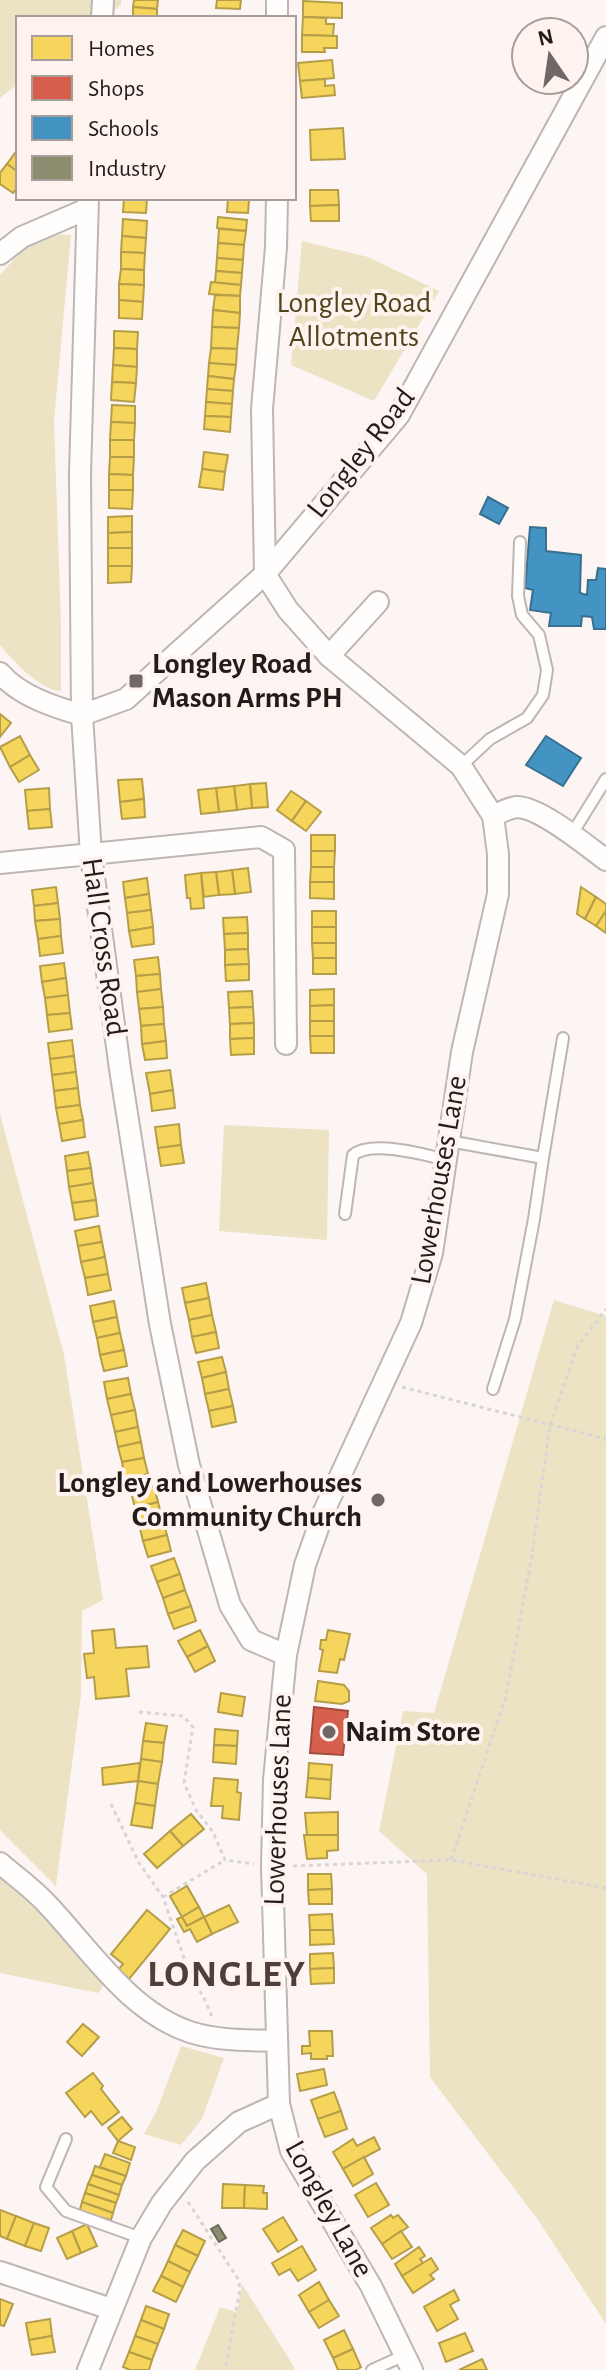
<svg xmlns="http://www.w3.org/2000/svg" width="606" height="2370" font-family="'Alegreya Sans',sans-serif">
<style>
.green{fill:#ece3c4}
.homes{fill:#f6d55c;stroke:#b69e48;stroke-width:2}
.shops{fill:#d6604d;stroke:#a04c3e;stroke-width:2}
.schools{fill:#4393c3;stroke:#396f90;stroke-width:2}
.industry{fill:#8c8c6e;stroke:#6c6a55;stroke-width:2}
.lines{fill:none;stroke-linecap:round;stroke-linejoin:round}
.lane-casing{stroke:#bcb6b5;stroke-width:14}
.street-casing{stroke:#bcb6b5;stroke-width:24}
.path{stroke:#d7d5d5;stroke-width:3;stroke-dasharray:4 4;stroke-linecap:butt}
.lane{stroke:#fffefd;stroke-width:10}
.street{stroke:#fffefd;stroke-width:20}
.poi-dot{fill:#6e6866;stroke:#fff3f0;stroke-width:3}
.labels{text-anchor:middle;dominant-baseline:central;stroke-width:8;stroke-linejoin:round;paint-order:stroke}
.park-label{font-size:30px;fill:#4c451b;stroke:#fff3f0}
.street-label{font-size:30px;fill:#221c1a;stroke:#fff3f0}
.poi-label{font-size:30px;font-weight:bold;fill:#221c1a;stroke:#fff3f0;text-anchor:start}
.district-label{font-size:38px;font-weight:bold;letter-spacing:2px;fill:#4e3f3b;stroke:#fff3f0}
</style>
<rect width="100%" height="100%" fill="#fcf5f4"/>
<g class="green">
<path d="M0,0H121V5L104,18H18V84L0,98Z"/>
<path d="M52,234L71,235L54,421L61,624V691C40,690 13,661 0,645V275L23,249Z"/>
<path d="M302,241L368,257L439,291L374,401L291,365Z"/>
<path d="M0,1114L64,1355L103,1600L82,1611L81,1695L56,1886L0,1830Z"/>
<path d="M224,1125L329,1130L327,1240L219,1231Z"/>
<path d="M554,1300L606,1316V2324L538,2220L430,2077L427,1874L379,1831L403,1711L434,1713Z"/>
<path d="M0,1869L113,1972L98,1993L0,1973Z"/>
<path d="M181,2046L224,2058L202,2119L181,2145L144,2134L157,2110Z"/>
<path d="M242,2284L291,2362L295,2370H195L220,2307L237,2312Z"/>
</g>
<g class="homes">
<path d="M134,0H158L157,9L133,7Z"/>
<path d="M217,0H241L240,9L216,8Z"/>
<path d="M303,1L342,3V18L303,17Z"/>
<path d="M133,7L157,9V18H133Z"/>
<path d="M303,17L326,18V24H334L333,36L302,35Z"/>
<path d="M302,35L337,36V48H324L325,52H302Z"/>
<path d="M332,60L334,78L300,81L298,63Z"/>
<path d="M325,79V86L334,85L335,95L302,98L300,81Z"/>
<path d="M343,128L345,159L311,160L310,130Z"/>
<path d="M17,150L18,151V172L7,164Z"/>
<path d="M7,164L18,172V187L13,193L0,184V173Z"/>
<path d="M310,190H338L339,205L310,206Z"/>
<path d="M124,198H147L146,213L123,212Z"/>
<path d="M228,199L249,200L248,213L227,212Z"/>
<path d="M339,205V221H311L310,206Z"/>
<path d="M218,217L247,220L246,231L217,228Z"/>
<path d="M123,219L147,221L146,238L122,236Z"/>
<path d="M219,229L246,231L244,245L218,243Z"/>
<path d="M122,236L146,238L145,253L121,252Z"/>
<path d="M218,243L244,245L243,260L217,258Z"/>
<path d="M121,252L145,253L144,270L121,269Z"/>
<path d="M217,258L243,260L242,273L216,271Z"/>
<path d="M121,269L144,270V285L119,284Z"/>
<path d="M216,271L242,273L241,285L215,283Z"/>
<path d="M211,282L241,285L240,296L209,294Z"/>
<path d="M119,284L144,285L143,302L119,300Z"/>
<path d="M215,295L240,296V313L213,310Z"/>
<path d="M119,300L143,302L142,319L119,318Z"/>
<path d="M213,310L240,313L239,328L212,327Z"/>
<path d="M212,327L239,328L237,349L211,348Z"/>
<path d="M114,331L138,332L137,349L114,348Z"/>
<path d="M114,348L137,349V367L113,365Z"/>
<path d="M211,348L237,349L236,365L209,363Z"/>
<path d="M209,363L236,365L234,379L208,376Z"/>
<path d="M113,365L137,367L136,383L112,382Z"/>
<path d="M208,376L234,379L233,391L207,389Z"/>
<path d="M112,382L136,383L134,402L111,400Z"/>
<path d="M207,389L233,391L232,404L206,402Z"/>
<path d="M206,402L232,404L231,417L205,416Z"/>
<path d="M112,405L135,406V423L111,422Z"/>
<path d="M205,416L231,417L230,432L204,429Z"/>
<path d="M111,422L135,423L134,440H110Z"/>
<rect x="110" y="440" width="24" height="17"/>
<path d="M204,452L228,455L225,472L202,469Z"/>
<path d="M110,457H134L133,475L109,474Z"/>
<path d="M202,469L225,472L223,490L199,487Z"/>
<path d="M109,474L133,475V490H109Z"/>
<path d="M109,490H133L132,509L109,508Z"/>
<path d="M132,516V532L108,533V517Z"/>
<path d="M132,532V548H108V533Z"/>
<rect x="108" y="548" width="24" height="18"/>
<path d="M108,566H132L131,582L108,583Z"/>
<path d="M0,714L11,723L0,737Z"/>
<path d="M20,736L30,755L10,767L0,747Z"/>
<path d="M30,755L39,770L19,782L10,767Z"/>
<path d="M142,779L144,799L120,802L118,780Z"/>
<path d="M266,783L268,807L252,808L250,784Z"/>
<path d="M250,784L252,808L237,810L234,786Z"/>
<path d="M234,786L237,810L219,812L216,788Z"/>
<path d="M49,788L50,809L27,811L25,790Z"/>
<path d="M216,788L219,812L201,814L198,790Z"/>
<path d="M291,791L306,801L292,821L277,810Z"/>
<path d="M144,799L145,817L122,819L120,802Z"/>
<path d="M306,801L321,812L306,831L292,821Z"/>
<path d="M50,809L52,827L29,829L27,811Z"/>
<rect x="311" y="835" width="24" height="16"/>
<path d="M311,851H335L334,867H311Z"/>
<path d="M311,867H334V882H310Z"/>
<path d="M248,868L251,892L235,894L232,870Z"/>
<path d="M232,870L235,894L219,895L216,872Z"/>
<path d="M216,872L219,895L204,897L201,873Z"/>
<path d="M201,873L204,908L191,909L190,898H187L185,875Z"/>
<path d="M147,878L149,894L125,898L123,882Z"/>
<path d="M310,882H334V899L310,898Z"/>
<path d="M56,887L58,903L34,906L32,890Z"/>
<path d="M581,887L596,897L585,919L577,914Z"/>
<path d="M149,894L151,910L127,913L125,898Z"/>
<path d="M596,897L606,904V911L596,926L585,919Z"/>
<path d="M58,903L60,919L35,921L34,906Z"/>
<path d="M151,910L153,927L129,931L127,913Z"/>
<rect x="312" y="911" width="24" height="16"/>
<path d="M606,911V933L596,926Z"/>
<path d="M247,917L248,933L224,934L223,918Z"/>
<path d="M60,919L61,936L38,939L35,921Z"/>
<path d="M153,927L154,944L132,947L129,931Z"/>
<rect x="312" y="927" width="24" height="16"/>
<path d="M248,933V949L225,950L224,934Z"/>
<path d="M61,936L63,953L40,956L38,939Z"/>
<path d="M312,943H336V958H313Z"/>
<path d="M248,949L249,964L225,965V950Z"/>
<path d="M158,957L160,974L136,976L134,960Z"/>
<rect x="313" y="958" width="23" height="16"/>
<path d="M64,963L66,978L42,982L40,966Z"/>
<path d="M249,964V980L226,981L225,965Z"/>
<path d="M160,974L161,989L137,992L136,976Z"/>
<path d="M66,978L68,995L45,998L42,982Z"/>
<path d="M161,989L163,1007L139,1009L137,992Z"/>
<path d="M334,989V1005L310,1006V990Z"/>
<path d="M252,991L253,1007L229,1008L228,992Z"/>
<path d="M68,995L70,1013L47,1015L45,998Z"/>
<path d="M334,1005V1021H310V1006Z"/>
<path d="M163,1007L164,1024L141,1026L139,1009Z"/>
<path d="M253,1007L254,1023L230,1024L229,1008Z"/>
<path d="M70,1013L72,1029L49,1032L47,1015Z"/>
<rect x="310" y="1021" width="24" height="15"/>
<path d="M254,1023V1038L230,1039V1024Z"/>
<path d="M164,1024L166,1041L142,1044L141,1026Z"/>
<path d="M310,1036H334V1053H311Z"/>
<path d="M254,1038V1054L231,1055L230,1039Z"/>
<path d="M72,1040L74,1056L50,1059L48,1043Z"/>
<path d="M166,1041L167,1058L145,1060L142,1044Z"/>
<path d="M74,1056L76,1072L52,1075L50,1059Z"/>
<path d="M170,1070L173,1090L150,1094L146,1073Z"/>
<path d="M76,1072L78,1088L54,1091L52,1075Z"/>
<path d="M78,1088L80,1105L56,1108L54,1091Z"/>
<path d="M173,1090L175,1108L152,1111L150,1094Z"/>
<path d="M80,1105L83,1120L59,1124L56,1108Z"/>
<path d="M83,1120L85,1137L62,1141L59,1124Z"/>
<path d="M179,1124L181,1145L158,1148L155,1127Z"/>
<path d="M181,1145L184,1163L161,1166L158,1148Z"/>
<path d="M88,1152L91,1168L67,1171L65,1156Z"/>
<path d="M91,1168L93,1183L69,1187L67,1171Z"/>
<path d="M93,1183L96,1200L72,1203L69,1187Z"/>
<path d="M96,1200L98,1216L75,1220L72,1203Z"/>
<path d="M99,1226L102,1242L78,1246L75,1231Z"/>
<path d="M102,1242L105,1257L81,1262L78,1246Z"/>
<path d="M105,1257L108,1274L85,1278L81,1262Z"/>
<path d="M108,1274L111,1290L88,1295L85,1278Z"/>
<path d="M206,1283L209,1298L185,1303L182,1288Z"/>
<path d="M209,1298L212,1315L189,1320L185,1303Z"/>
<path d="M114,1301L117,1317L93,1322L90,1306Z"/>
<path d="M212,1315L216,1332L192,1337L189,1320Z"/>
<path d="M117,1317L120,1333L97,1338L93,1322Z"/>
<path d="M216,1332L219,1348L196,1353L192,1337Z"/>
<path d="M120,1333L124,1350L100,1355L97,1338Z"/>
<path d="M124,1350L127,1366L104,1371L100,1355Z"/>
<path d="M222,1357L226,1372L202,1378L198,1362Z"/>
<path d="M226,1372L229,1389L205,1394L202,1378Z"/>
<path d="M128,1378L131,1394L107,1399L104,1382Z"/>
<path d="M229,1389L233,1406L209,1411L205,1394Z"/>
<path d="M131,1394L135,1410L111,1415L107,1399Z"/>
<path d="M233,1406L236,1422L212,1427L209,1411Z"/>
<path d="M135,1410L138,1427L115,1432L111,1415Z"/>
<path d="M138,1427L141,1442L118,1447L115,1432Z"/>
<path d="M141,1442L144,1458L122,1462L118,1447Z"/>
<path d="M144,1458L148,1474L125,1479L122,1462Z"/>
<path d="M154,1486L158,1502L135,1508L131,1492Z"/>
<path d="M158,1502L162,1518L139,1524L135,1508Z"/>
<path d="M162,1518L167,1535L143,1541L139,1524Z"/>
<path d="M167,1535L171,1551L148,1557L143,1541Z"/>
<path d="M174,1558L180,1574L157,1582L151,1566Z"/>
<path d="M180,1574L185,1590L163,1598L157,1582Z"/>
<path d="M185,1590L191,1606L168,1614L163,1598Z"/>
<path d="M191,1606L196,1621L174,1629L168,1614Z"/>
<path d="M114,1629L116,1648L147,1646L149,1667L126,1669L129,1696L96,1699L94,1677L87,1678L84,1654L94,1653L92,1631Z"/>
<path d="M200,1630L208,1646L187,1657L178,1641Z"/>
<path d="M328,1630L350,1634L344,1660L340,1659L337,1673L319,1671L323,1650L320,1649L321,1640H326Z"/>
<path d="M208,1646L215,1661L195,1672L187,1657Z"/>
<path d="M318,1681L344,1685L349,1691V1701L342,1704L315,1701Z"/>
<path d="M221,1693L245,1697L242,1716L218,1712Z"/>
<path d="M146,1723L167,1726L164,1743L143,1741Z"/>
<path d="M215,1729L238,1731L237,1746L214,1745Z"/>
<path d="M143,1741L164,1743L162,1762L141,1759Z"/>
<path d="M214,1745L237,1746L236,1764L213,1762Z"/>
<path d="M141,1759L162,1762L158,1784L138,1781Z"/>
<path d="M140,1763L138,1781L103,1785L102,1768Z"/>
<path d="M309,1763L332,1765L331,1780L308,1778Z"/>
<path d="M214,1778L238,1780L237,1792L241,1793L239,1820L222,1818L223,1806H211Z"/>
<path d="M308,1778L331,1780L330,1799L306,1797Z"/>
<path d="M138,1781L158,1784L155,1806L135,1803Z"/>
<path d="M135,1803L155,1806L152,1828L131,1825Z"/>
<path d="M338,1812V1835H307L305,1813Z"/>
<path d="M191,1814L204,1829L183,1846L170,1831Z"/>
<path d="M170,1831L183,1846L157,1868L144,1854Z"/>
<path d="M304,1835H338V1850L327,1851V1858L307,1859Z"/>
<path d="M308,1874H331L332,1889L308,1890Z"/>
<path d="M187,1886L199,1907L182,1917L170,1896Z"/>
<path d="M332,1889V1904H309L308,1890Z"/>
<path d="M229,1905L238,1922L212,1934L204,1917Z"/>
<path d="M199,1907L204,1917L187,1926L182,1917Z"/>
<path d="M147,1910L170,1929L129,1979L118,1970L123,1964L111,1954Z"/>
<path d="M332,1914L333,1930H310L309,1915Z"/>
<path d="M182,1917L187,1926L204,1917L212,1934L197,1942L190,1929L184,1932L177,1919Z"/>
<path d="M310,1930H333L334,1944L310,1945Z"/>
<path d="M333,1953L334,1968L310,1969V1954Z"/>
<path d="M334,1968V1983L311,1984L310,1969Z"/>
<path d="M83,2024L99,2037L82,2056L67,2042Z"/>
<path d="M309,2031H332L333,2056H327V2059H311V2053L302,2054V2046H310Z"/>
<path d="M324,2069L327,2085L300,2091L297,2074Z"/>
<path d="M93,2073L103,2086L101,2089L119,2112L102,2125L91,2111L85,2117L66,2093Z"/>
<path d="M334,2092L341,2111L318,2119L311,2100Z"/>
<path d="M341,2111L347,2129L325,2137L318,2119Z"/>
<path d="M122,2117L132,2129L118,2141L108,2128Z"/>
<path d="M374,2137L380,2149L343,2169L333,2152L353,2139L357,2146Z"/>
<path d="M118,2141L135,2147L131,2160L113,2153Z"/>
<path d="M105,2154L130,2163L126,2176L100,2167Z"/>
<path d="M364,2157L373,2174L353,2186L343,2169Z"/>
<path d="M95,2166L126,2176L122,2185L92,2175Z"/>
<path d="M92,2175L122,2185L119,2195L88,2184Z"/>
<path d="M376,2183L389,2205L368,2217L355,2195Z"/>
<path d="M88,2184L119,2195L116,2203L85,2193Z"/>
<path d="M223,2184L245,2185L244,2208H222Z"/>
<path d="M245,2185L264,2186L263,2193H267V2209L244,2208Z"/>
<path d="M85,2193L116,2203L113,2213L82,2202Z"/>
<path d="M82,2202L113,2213L111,2220L100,2217L99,2220L79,2213Z"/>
<path d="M0,2210L16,2216L7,2239L0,2236Z"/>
<path d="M391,2215L393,2218L398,2215L408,2227L382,2244L371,2228Z"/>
<path d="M16,2216L34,2223L25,2246L7,2239Z"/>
<path d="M283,2217L297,2240L278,2252L263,2229Z"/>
<path d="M34,2223L49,2228L41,2251L25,2246Z"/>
<path d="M87,2224L97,2246L81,2253L72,2231Z"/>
<path d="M183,2230L205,2241L198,2256L175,2245Z"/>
<path d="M72,2231L81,2253L67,2259L57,2238Z"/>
<path d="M401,2231L412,2247L392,2259L382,2244Z"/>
<path d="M175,2245L198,2256L190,2272L168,2261Z"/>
<path d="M302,2246L316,2270L298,2281L290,2269L279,2275L272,2263Z"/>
<path d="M419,2247L425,2256L420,2259L423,2263L402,2276L395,2264Z"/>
<path d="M431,2258L438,2269L430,2275L434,2279L413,2293L402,2276Z"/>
<path d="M168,2261L190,2272L183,2287L161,2276Z"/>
<path d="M161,2276L183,2287L176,2302L153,2291Z"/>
<path d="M319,2282L329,2300L309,2312L299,2295Z"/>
<path d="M454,2290L459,2300L450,2305L458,2319L437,2331L424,2307Z"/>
<path d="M0,2299L13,2304L4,2326L0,2325Z"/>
<path d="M329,2300L339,2316L319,2328L309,2312Z"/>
<path d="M146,2306L169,2314L164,2329L141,2320Z"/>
<path d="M50,2319L52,2336L29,2340L26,2323Z"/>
<path d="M141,2320L164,2329L158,2344L135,2336Z"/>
<path d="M344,2330L353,2349L333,2358L324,2340Z"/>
<path d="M465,2333L473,2351L446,2362L439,2343Z"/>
<path d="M52,2336L55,2352L32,2355L29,2340Z"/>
<path d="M135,2336L158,2344L152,2360L129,2352Z"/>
<path d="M353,2349L361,2367L356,2370H338L333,2358Z"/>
<path d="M129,2352L152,2360L149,2370H130L123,2367Z"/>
<path d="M482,2359L487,2370H459Z"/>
</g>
<path class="shops" d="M314,1707L348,1711L343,1755L310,1753Z"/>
<g class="schools">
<path d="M488,497L508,508L499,524L480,514Z"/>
<path d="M530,527L546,528V551L581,555L580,593L587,595L588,580H596L598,568L606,569V629H594L592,617L582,616L581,626H549L551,613L530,610L533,590L525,588Z"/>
<path d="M546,736L581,758L563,786L526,765Z"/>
</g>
<path class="industry" d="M218,2225L226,2238L219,2242L211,2229Z"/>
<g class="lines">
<defs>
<g id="lane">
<path d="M461,766L490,739L527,718L543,695L547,670L539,635L522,615L518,596L520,542"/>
<path d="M572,834L606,779"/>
<path d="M449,1141L543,1158L563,1038"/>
<path d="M345,1214L353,1155C371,1140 424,1154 446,1160"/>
<path d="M493,1389L515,1319L534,1219L543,1158"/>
<path d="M66,2139L46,2187L66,2211L141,2238"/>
<path d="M372,2370L405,2355"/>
</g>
<g id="street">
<path d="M102,18L103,0"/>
<path d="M277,18V0"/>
<path d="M88,198L80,474L82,715L91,855L120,1069L160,1324L189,1465L230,1605L251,1640L286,1655"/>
<path d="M277,198L276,247L262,409L265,574L288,610L329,656L461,766L493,816L498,854V894L462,1052L432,1253L411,1323L324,1511L305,1565L286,1655L274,1780L272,1867L279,2104L291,2151L371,2286L412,2370"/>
<path d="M0,254L22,237L87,209"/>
<path d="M329,656L378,602"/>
<path d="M0,673C20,696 54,707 82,715"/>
<path d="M82,715L126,699L265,574L399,415L606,37"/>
<path d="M493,816C501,812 508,808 517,807C540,807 587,846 606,860"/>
<path d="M0,863L261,837L284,850L286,1044"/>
<path d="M0,1863C15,1876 32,1888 46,1903C90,1949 128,2011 190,2032C218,2041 247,2040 275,2041"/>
<path d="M0,2272L111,2309"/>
<path d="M88,2370L141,2238L162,2203L195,2161L239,2122L279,2104"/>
</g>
</defs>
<use href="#lane" class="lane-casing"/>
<use href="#street" class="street-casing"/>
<g class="path">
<path d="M402,1387L606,1439"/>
<path d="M139,1712L183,1716L193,1727L184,1783L196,1810L213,1832L225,1860L254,1864"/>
<path d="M111,1804L139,1863L163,1897L188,1970L206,2002L212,2017"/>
<path d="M451,1860L506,1696L531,1561L550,1426L577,1347L606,1309"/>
<path d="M293,1866L451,1860L606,1888"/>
<path d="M163,1897L225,1860"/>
<path d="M188,2202L238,2279L240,2289L225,2370"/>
</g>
<use href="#lane" class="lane"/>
<use href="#street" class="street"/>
</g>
<g class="poi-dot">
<rect x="128" y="673" width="16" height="16" rx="4"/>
<circle cx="378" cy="1500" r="8"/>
<circle cx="329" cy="1732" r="8"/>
</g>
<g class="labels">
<g class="park-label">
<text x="354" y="303">Longley Road<tspan x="354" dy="34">Allotments</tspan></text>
</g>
<g class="street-label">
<text transform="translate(361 453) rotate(-52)">Longley Road</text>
<text transform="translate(104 947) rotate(82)">Hall Cross Road</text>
<text transform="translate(439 1180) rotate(-80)">Lowerhouses Lane</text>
<text transform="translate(278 1800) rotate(-88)">Lowerhouses Lane</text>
<text transform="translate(329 2209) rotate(61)">Longley Lane</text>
</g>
<g class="poi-label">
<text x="152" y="664">Longley Road<tspan x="152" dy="34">Mason Arms PH</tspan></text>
<text x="362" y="1483" text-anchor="end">Longley and Lowerhouses<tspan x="362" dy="34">Community Church</tspan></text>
<text x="345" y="1732">Naim Store</text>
</g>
<g class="district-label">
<text x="227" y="1975">LONGLEY</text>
</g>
</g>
<rect x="16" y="16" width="280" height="184" fill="#fff3f0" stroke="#a79d9a" stroke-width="2"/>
<rect x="32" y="36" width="40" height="24" fill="#f6d55c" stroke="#a79d9a" stroke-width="2"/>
<text x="88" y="56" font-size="24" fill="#221c1a">Homes</text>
<rect x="32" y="76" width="40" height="24" fill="#d6604d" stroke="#a79d9a" stroke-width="2"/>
<text x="88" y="96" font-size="24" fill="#221c1a">Shops</text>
<rect x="32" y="116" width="40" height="24" fill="#4393c3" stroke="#a79d9a" stroke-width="2"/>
<text x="88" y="136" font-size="24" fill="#221c1a">Schools</text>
<rect x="32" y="156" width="40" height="24" fill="#8c8c6e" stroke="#a79d9a" stroke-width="2"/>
<text x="88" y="176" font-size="24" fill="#221c1a">Industry</text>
<g transform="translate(550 56) rotate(347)"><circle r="38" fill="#fff3f0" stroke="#a79d9a" stroke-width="2"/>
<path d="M0-6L14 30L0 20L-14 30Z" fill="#6e6866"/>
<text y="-12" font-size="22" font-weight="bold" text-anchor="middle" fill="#221c1a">N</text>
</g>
</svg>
